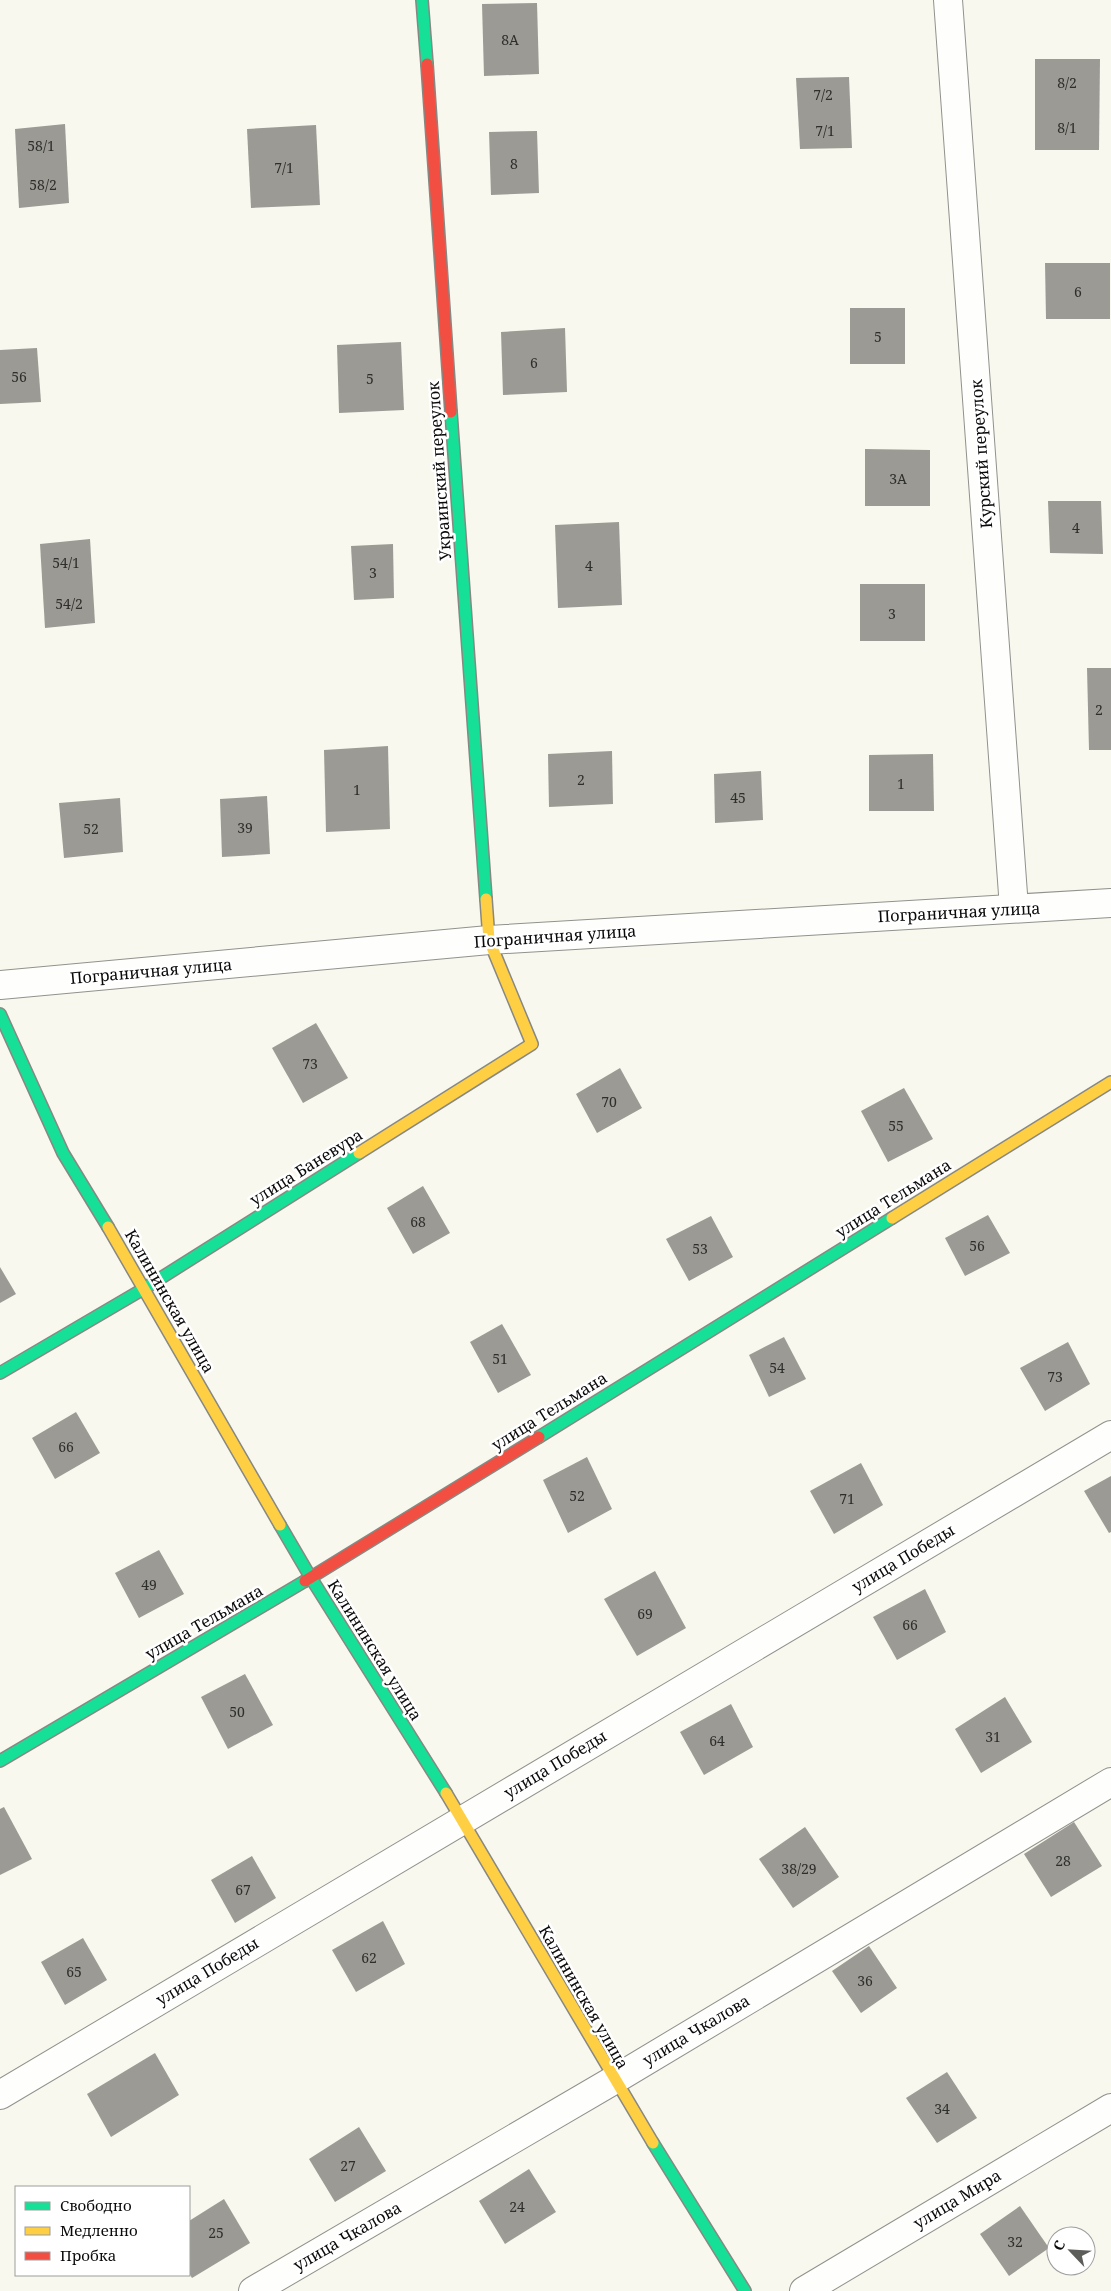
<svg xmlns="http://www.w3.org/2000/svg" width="1111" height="2291" font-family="'Noto Serif',serif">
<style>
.building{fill:#9b9a94}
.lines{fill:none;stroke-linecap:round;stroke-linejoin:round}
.street-casing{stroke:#91918d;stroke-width:30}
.fast-casing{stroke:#888883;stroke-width:14}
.slow-casing{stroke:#888883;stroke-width:14}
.jam-casing{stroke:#888883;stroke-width:14}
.street{stroke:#fefefc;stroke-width:28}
.fast{stroke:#16e098;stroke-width:11}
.slow{stroke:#ffcf43;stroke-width:11}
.jam{stroke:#f24e42;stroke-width:11}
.labels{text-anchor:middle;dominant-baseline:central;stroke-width:5;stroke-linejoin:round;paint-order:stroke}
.number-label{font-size:14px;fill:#2e2e2c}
.street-label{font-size:16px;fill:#0a0a0a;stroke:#fff}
</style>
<rect width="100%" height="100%" fill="#f8f8ee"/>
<g class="building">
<path d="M537,3L539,74L484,76L482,4Z"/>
<path d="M1035,59H1100L1099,150H1035Z"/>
<path d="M849,77L852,148L800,149L796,78Z"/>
<path d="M65,124L69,203L19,208L15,129Z"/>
<path d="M316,125L320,205L251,208L247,129Z"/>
<path d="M537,131L539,193L491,195L489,132Z"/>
<path d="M1045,263H1110V319H1046Z"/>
<rect x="850" y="308" width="55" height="56"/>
<path d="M565,328L567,392L503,395L501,332Z"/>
<path d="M401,342L404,410L339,413L337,345Z"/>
<path d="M37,348L41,402L0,404V350Z"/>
<path d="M865,449L930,450V506H865Z"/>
<path d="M1048,501H1101L1103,554L1050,553Z"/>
<path d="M619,522L622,605L558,608L555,525Z"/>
<path d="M90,539L95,623L45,628L40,544Z"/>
<path d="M393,544L394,598L354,600L351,546Z"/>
<rect x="860" y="584" width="65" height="57"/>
<path d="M1087,668H1111V750H1089Z"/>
<path d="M388,746L390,829L326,832L324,750Z"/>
<path d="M612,751L613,804L549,807L548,754Z"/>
<path d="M933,754L934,811H869V755Z"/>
<path d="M761,771L763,820L715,823L714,774Z"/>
<path d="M267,796L270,854L222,857L220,799Z"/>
<path d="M120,798L123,852L64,858L59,803Z"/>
<path d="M316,1023L348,1078L303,1103L272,1048Z"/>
<path d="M620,1068L642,1108L597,1133L576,1094Z"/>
<path d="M904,1088L933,1139L888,1162L861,1111Z"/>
<path d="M423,1186L450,1233L413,1254L387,1208Z"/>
<path d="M988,1215L1010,1253L965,1276L945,1238Z"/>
<path d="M711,1216L733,1257L689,1281L666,1239Z"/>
<path d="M0,1267L16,1294L0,1303Z"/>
<path d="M502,1324L531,1375L498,1393L470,1342Z"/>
<path d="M784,1337L806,1379L769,1397L749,1355Z"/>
<path d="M1068,1342L1090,1384L1045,1411L1020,1368Z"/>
<path d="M76,1412L100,1453L55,1479L32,1438Z"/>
<path d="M587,1457L612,1509L568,1533L543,1480Z"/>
<path d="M861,1463L883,1505L834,1534L810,1491Z"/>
<path d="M1111,1476V1532L1109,1533L1084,1491Z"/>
<path d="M159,1550L184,1594L139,1618L115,1573Z"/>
<path d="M655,1571L686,1628L637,1656L604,1599Z"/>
<path d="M925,1589L946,1632L897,1660L873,1617Z"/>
<path d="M245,1674L273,1725L228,1749L201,1697Z"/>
<path d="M1005,1697L1032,1742L981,1773L955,1729Z"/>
<path d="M731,1704L753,1747L704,1775L680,1732Z"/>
<path d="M4,1807L32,1859L0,1875V1809Z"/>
<path d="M1074,1822L1102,1866L1051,1897L1024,1854Z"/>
<path d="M805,1827L839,1877L793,1908L759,1859Z"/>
<path d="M252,1856L276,1898L235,1923L211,1880Z"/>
<path d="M383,1921L405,1964L356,1992L332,1950Z"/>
<path d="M83,1938L107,1980L65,2005L41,1962Z"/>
<path d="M869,1946L897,1988L861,2013L832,1971Z"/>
<path d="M155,2053L179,2095L111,2137L87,2094Z"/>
<path d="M947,2072L977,2118L937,2143L906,2098Z"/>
<path d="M359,2127L386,2171L335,2202L309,2159Z"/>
<path d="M529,2169L556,2212L505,2244L479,2201Z"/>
<path d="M224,2199L250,2243L192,2278L189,2273V2221Z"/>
<path d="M1020,2206L1049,2248L1009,2276L980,2234Z"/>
</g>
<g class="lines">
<defs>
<g id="street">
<path d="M948,0L1014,908"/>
<path d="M0,985L489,940L1111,903"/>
<path d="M0,2095L1111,1435"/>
<path d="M253,2291L614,2080L1111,1782"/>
<path d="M804,2291L1111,2108"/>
</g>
<g id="fast">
<path d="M422,0L427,64"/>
<path d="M451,412L486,899"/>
<path d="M0,1014L63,1153L108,1227"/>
<path d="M0,1373L145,1288L359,1153"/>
<path d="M539,1437L892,1218"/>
<path d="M280,1525L311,1578L446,1793"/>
<path d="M0,1761L305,1581"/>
<path d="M653,2143L745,2291"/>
</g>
<g id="slow">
<path d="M359,1153L532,1044L489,940L486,899"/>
<path d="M892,1218L1111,1082"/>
<path d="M108,1227L280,1525"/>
<path d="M446,1793L653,2143"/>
</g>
<g id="jam">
<path d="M427,64L451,412"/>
<path d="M305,1581L539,1437"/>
</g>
</defs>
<use href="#street" class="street-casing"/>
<use href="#fast" class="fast-casing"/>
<use href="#slow" class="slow-casing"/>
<use href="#jam" class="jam-casing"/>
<use href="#street" class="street"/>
<use href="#fast" class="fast"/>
<use href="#slow" class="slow"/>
<use href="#jam" class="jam"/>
</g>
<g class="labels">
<g class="number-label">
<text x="510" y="39">8А</text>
<text x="1067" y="82">8/2</text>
<text x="823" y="94">7/2</text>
<text x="1067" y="127">8/1</text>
<text x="825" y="130">7/1</text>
<text x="41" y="145">58/1</text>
<text x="514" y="163">8</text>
<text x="284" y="167">7/1</text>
<text x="43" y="184">58/2</text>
<text x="1078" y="291">6</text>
<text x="878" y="336">5</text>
<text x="534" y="362">6</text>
<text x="19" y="376">56</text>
<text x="370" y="378">5</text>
<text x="898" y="478">3А</text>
<text x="1076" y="527">4</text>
<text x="66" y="562">54/1</text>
<text x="589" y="565">4</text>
<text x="373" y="572">3</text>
<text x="69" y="603">54/2</text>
<text x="892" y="613">3</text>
<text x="1099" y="709">2</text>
<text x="581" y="779">2</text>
<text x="901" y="783">1</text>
<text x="357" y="789">1</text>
<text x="738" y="797">45</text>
<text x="245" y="827">39</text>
<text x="91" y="828">52</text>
<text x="310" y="1063">73</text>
<text x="609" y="1101">70</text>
<text x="896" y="1125">55</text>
<text x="418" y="1221">68</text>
<text x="977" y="1245">56</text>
<text x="700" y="1248">53</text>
<text x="500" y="1358">51</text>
<text x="777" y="1367">54</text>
<text x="1055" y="1376">73</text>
<text x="66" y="1446">66</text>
<text x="577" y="1495">52</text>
<text x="847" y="1498">71</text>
<text x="149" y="1584">49</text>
<text x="645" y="1613">69</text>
<text x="910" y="1624">66</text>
<text x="237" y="1711">50</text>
<text x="993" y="1736">31</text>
<text x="717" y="1740">64</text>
<text x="1063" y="1860">28</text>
<text x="799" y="1868">38/29</text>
<text x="243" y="1889">67</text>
<text x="369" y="1957">62</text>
<text x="74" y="1971">65</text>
<text x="865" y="1980">36</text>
<text x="942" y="2108">34</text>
<text x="348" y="2165">27</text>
<text x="517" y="2206">24</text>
<text x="216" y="2232">25</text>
<text x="1015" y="2241">32</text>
</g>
<g class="street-label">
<text transform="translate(981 454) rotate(-94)">Курский переулок</text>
<text transform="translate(439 471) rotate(-94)">Украинский переулок</text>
<text transform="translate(959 912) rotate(-3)">Пограничная улица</text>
<text transform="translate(555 936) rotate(-4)">Пограничная улица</text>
<text transform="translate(151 971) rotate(-5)">Пограничная улица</text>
<text transform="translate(306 1167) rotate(-32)">улица Баневура</text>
<text transform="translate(893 1198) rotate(-32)">улица Тельмана</text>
<text transform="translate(170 1301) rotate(60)">Калининская улица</text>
<text transform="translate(549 1411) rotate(-32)">улица Тельмана</text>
<text transform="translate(903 1558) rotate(-31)">улица Победы</text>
<text transform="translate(204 1622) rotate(-30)">улица Тельмана</text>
<text transform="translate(375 1650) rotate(58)">Калининская улица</text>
<text transform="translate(555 1764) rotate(-31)">улица Победы</text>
<text transform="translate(207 1971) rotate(-31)">улица Победы</text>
<text transform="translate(584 1997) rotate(60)">Калининская улица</text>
<text transform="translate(696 2030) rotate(-31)">улица Чкалова</text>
<text transform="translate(957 2199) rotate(-31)">улица Мира</text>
<text transform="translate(347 2236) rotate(-30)">улица Чкалова</text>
</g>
</g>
<rect x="15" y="2186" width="175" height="90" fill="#ffffff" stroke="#9d9d9d"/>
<rect x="25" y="2202" width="25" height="8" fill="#16e098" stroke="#9d9d9d"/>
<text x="60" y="2211" font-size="15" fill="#0a0a0a">Свободно</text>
<rect x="25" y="2227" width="25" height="8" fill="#ffcf43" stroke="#9d9d9d"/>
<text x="60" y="2236" font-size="15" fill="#0a0a0a">Медленно</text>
<rect x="25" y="2252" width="25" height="8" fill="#f24e42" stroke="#9d9d9d"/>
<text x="60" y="2261" font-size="15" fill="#0a0a0a">Пробка</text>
<g transform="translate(1071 2251) rotate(295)"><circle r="24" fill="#ffffff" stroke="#9d9d9d"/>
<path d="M0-4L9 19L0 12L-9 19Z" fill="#5d5d5a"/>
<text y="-8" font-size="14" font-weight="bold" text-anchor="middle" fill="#0a0a0a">С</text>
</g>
</svg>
